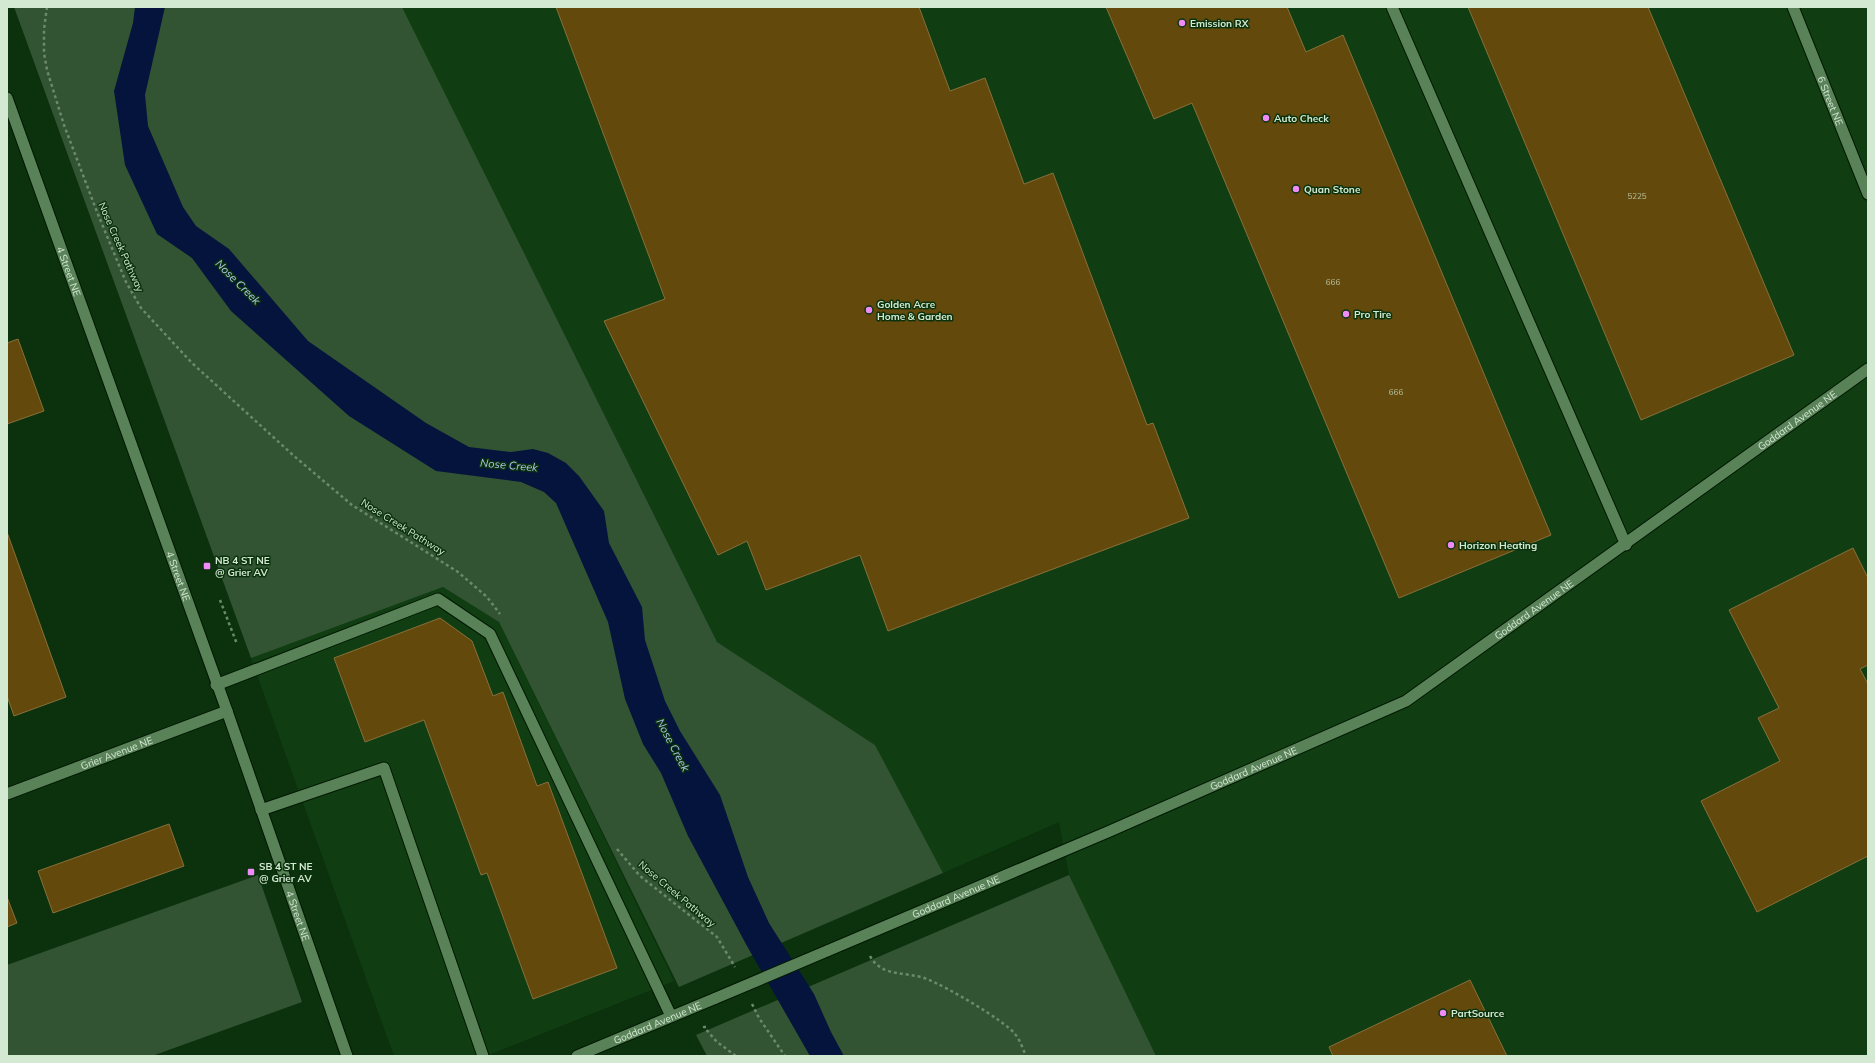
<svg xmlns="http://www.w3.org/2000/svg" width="1875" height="1063" font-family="Mulish,sans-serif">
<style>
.built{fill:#103e12}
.green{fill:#325432}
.water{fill:#05143d}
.building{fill:#634a0c;stroke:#886f3b}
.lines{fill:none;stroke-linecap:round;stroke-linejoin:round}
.service-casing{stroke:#001801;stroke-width:13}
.minor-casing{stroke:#001801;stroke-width:13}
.path{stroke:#6b8a6c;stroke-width:2.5;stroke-dasharray:3 3;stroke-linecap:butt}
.service{stroke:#5a8259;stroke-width:11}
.minor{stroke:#5a8259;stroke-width:11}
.minor-bridge-casing{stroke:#001801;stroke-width:13;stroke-linecap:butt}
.minor-bridge{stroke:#5a8259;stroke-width:11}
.poi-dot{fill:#ee8bf7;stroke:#0b320d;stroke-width:1.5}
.labels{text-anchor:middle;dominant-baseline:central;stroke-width:3;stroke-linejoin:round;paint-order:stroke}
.number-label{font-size:8px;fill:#b7c1a0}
.poi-label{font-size:10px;font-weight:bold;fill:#d3e9d2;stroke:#0b320d;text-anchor:start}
.street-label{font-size:10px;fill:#d3e9d2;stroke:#0b320d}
.water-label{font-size:11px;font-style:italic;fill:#b0c6f2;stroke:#0b320d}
</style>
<rect width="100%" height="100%" fill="#0b320d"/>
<g class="built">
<path d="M402,7H1868V1056H1156L1069,875L1059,822L943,873L875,745L717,642Z"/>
<path d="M443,587L499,622L674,981L486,1056H394L251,658Z"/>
</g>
<g class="green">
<path d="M14,7H402L717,642L875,745L943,873L679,987L499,622L443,587L251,658Z"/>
<path d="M258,875L302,1002L152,1056H7V965Z"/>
<path d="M1069,875L1156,1056H707L696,1035Z"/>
</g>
<path class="water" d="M135,7H165L145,95L148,126L183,207L196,226L229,249L308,341L426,423L469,447L511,452L533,449L548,453L566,463L579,476L604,511L609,543L642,607L645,640L665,701L680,731L720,795L748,877L769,923L814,994L831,1032L844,1056H810L747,946L688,836L661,773L643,744L625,699L608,622L556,503L544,492L521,482L436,471L349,416L231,311L192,258L157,234L125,165L114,91L133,23Z"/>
<g class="building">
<path d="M556,7H919L950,91L985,78L1024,184L1053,173L1147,425L1153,423L1189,518L888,631L860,555L766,590L747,541L718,555L604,321L665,299Z"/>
<path d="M1106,7H1287L1306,52L1343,35L1551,535L1399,598L1192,103L1154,119Z"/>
<path d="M1468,7H1648L1794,355L1641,420Z"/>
<path d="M18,339L44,411L7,424V343Z"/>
<path d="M7,532L66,697L14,716L7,696Z"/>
<path d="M1853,548L1868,578V665L1860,669L1868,684V856L1757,912L1701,801L1780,761L1758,718L1779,708L1729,610Z"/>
<path d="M440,618L472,641L493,696L503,692L537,786L548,782L617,968L533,999L487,873L481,875L424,720L365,742L334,658Z"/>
<path d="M169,824L184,866L53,913L38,871Z"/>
<path d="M7,897L17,923L7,927Z"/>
<path d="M1470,980L1507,1056H1333L1329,1047Z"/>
</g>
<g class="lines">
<defs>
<g id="service">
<path d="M1392,7L1626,545"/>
<path d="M216,685L438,599L490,634L671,1016"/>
<path d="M261,810L384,768L483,1056"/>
</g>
<g id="minor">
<path id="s1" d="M1793,7L1868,194"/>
<path id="s2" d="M7,98L227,711L347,1056"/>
<path id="s3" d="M7,794L227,711"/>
<path id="s4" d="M827,951L1110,831L1406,701L1868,369"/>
<path id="s5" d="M577,1056L716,998"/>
</g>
</defs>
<use href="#service" class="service-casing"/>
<use href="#minor" class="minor-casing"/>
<g class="path">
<path d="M47,7L44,29V53L47,70L64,125L97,212L126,282L141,308L192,363L294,456L352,505L458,572L487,597L500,614"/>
<path d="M220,600L237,644"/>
<path d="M617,849L640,876L717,937L735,967"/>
<path d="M870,956C882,978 907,971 927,979C945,986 1004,1020 1015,1034C1020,1040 1023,1049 1026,1056"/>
<path d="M752,1004L759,1018L785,1056"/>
<path d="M706,1027H704L717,1042L736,1056"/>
</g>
<use href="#service" class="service"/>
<use href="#minor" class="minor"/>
<defs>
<path id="minor-bridge" d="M716,998L827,951"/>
</defs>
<use href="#minor-bridge" class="minor-bridge-casing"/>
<use href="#minor-bridge" class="minor-bridge"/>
</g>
<g class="poi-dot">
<circle cx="1182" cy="23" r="4"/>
<circle cx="1266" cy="118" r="4"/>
<circle cx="1296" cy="189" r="4"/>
<circle cx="869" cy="310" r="4"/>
<circle cx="1346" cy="314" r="4"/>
<circle cx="1451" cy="545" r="4"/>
<rect x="203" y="562" width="8" height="8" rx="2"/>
<rect x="247" y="868" width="8" height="8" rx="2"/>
<circle cx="1443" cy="1013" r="4"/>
</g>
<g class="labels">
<g class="number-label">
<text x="1637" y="196">5225</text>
<text x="1333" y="282">666</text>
<text x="1396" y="392">666</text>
</g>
<g class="poi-label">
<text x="1190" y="23">Emission RX</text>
<text x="1274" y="118">Auto Check</text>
<text x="1304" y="189">Quan Stone</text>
<text x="877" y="304">Golden Acre<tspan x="877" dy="12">Home &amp; Garden</tspan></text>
<text x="1354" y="314">Pro Tire</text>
<text x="1459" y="545">Horizon Heating</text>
<text x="215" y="560">NB 4 ST NE<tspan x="215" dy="12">@ Grier AV</tspan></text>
<text x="259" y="866">SB 4 ST NE<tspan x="259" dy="12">@ Grier AV</tspan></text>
<text x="1451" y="1013">PartSource</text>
</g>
<g class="street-label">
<text stroke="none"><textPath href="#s1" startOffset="101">6 Street NE</textPath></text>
<text transform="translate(121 247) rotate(66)">Nose Creek Pathway</text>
<text stroke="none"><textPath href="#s2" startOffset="184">4 Street NE</textPath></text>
<text stroke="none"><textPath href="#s4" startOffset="1112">Goddard Avenue NE</textPath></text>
<text transform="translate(403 527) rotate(32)">Nose Creek Pathway</text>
<text stroke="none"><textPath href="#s2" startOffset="508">4 Street NE</textPath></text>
<text stroke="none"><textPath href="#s4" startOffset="788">Goddard Avenue NE</textPath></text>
<text stroke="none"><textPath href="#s3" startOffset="117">Grier Avenue NE</textPath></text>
<text stroke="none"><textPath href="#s4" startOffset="464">Goddard Avenue NE</textPath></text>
<text transform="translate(677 894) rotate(40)">Nose Creek Pathway</text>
<text stroke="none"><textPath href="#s4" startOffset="140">Goddard Avenue NE</textPath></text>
<text stroke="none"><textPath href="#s2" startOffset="868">4 Street NE</textPath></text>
<text stroke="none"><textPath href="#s5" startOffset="87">Goddard Avenue NE</textPath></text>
</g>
<g class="water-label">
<text transform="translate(238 282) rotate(45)">Nose Creek</text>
<text transform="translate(509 465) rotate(5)">Nose Creek</text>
<text transform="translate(673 745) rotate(62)">Nose Creek</text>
</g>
</g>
<rect width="1875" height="1063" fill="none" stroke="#d3e9d2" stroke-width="16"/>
</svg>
